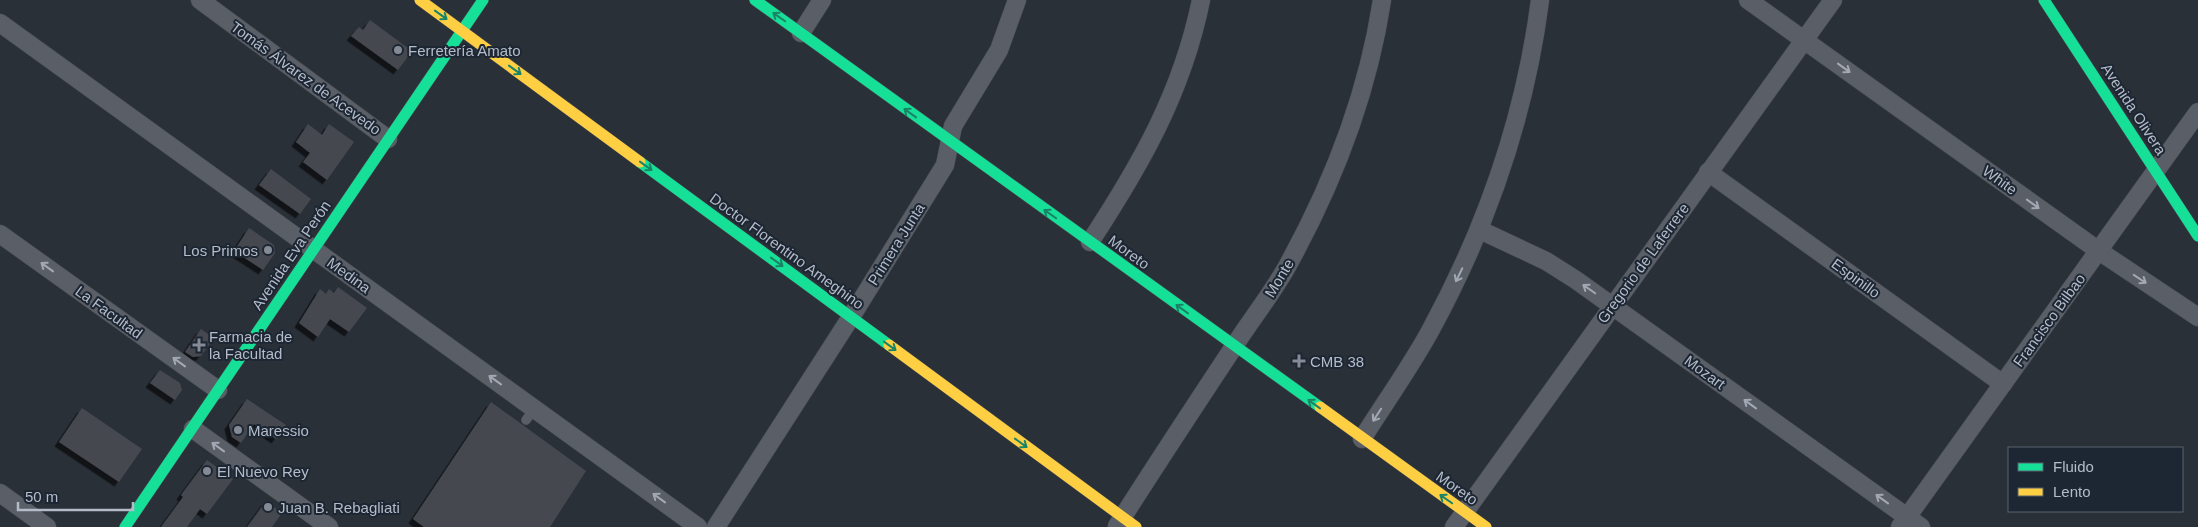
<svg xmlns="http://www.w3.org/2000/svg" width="2198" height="527" font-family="Helvetica,sans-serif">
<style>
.building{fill:#444950;filter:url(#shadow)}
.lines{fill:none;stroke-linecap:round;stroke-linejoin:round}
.lane-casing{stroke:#484c53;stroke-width:10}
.street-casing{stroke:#484c53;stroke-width:19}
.fast-casing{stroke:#484c53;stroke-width:12}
.slow-casing{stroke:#484c53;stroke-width:12}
.lane{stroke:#5a5e66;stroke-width:9}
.street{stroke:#5a5e66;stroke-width:18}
.fast{stroke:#16e098;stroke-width:11}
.slow{stroke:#ffcf43;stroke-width:11}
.oneway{stroke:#1a8366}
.oneway2{stroke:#a2a9b5}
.poi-dot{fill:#848b96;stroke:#1d2633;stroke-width:2}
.labels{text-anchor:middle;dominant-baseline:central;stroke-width:4;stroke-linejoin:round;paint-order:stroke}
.poi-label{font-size:15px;fill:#b4bcc9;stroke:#1d2633;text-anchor:start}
.street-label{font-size:15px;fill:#b4bcc9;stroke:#1d2633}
</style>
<defs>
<filter id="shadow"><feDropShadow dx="-4.5" dy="4.5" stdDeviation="0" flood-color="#0009"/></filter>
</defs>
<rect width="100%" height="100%" fill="#2a3038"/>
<g class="building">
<path d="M370,20L412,51L398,70L351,36L359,27L363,30Z"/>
<path d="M308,124L322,135L329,124L354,142L327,180L303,162L310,153L296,142Z"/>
<path d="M271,169L311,199L300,214L259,185Z"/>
<path d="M249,228L274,245L275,253L263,270L234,251Z"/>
<path d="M338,287L367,308L349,332L330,319L318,337L299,323L320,289L326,294L329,289L334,293Z"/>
<path d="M201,329L214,338L201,356L193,357L185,352Z"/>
<path d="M160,370L180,383L182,390L175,400L150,383Z"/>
<path d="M247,399L286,425L276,439L254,424L241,443L232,437L229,425Z"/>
<path d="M491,402L586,471L550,527H424L413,519Z"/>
<path d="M82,408L142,449L119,482L59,442Z"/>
<path d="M207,460L233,479L207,514L200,509L187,527H161L183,497L181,495Z"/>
<path d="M266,501L282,513L272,527H247Z"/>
</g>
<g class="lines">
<defs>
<path id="lane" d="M526,420L535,408"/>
<g id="street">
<path d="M200,0L388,139"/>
<path d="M1748,0L2099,251L2198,317"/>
<path d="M0,23L698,527"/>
<path d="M801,33L822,0"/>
<path d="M1708,172L2003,384"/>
<path d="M1480,230L1546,261L1576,280L1921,527"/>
<path d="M0,234L218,390"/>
<path d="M1090,242C1141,164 1182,93 1201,0"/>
<path d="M193,429L329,527"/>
<path d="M1362,439C1384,404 1409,369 1429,333C1486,229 1525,117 1540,0"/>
<path d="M0,493L47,527"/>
<path d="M1117,526C1155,466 1194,407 1233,348C1251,319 1273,293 1289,263C1334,181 1368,92 1382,0"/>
<path d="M716,527L851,317L945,165L953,126L999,50L1017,0"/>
<path d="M1454,527L1833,0"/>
<path d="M1900,527L2198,112"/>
</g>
<g id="fast">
<path d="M755,0L1320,407"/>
<path d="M2044,0L2198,236"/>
<path d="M640,162L889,345"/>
<path d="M125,527L483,0"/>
</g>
<g id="slow">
<path d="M420,0L640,162"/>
<path d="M889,345L1136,527"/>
<path d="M1320,407L1486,527"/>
</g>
</defs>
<use href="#lane" class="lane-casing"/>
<use href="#street" class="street-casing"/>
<use href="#fast" class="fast-casing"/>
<use href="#slow" class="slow-casing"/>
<use href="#lane" class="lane"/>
<use href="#street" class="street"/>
<use href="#fast" class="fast"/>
<use href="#slow" class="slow"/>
</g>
<defs><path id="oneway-shaft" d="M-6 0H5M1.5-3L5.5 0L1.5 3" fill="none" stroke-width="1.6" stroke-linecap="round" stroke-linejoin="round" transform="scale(1.25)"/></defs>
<g class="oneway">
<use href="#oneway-shaft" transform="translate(441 15) rotate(36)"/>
<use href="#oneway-shaft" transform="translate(779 17) rotate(-145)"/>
<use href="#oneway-shaft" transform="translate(515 70) rotate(36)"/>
<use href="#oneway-shaft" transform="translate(910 113) rotate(-144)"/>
<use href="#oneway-shaft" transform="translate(646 166) rotate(36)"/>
<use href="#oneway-shaft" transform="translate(1050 214) rotate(-145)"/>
<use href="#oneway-shaft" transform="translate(777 262) rotate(36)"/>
<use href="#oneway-shaft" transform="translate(1182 309) rotate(-144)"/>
<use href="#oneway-shaft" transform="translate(890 346) rotate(36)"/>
<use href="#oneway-shaft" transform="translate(1314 404) rotate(-144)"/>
<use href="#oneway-shaft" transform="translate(1021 443) rotate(36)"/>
<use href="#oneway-shaft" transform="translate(1446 499) rotate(-145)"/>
</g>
<g class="oneway2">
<use href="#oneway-shaft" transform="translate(1844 68) rotate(36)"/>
<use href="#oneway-shaft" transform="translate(2033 204) rotate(36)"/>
<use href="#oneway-shaft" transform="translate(47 267) rotate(-144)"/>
<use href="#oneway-shaft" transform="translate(1459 275) rotate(116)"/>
<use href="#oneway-shaft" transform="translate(2140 279) rotate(34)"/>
<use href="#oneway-shaft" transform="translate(1589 289) rotate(-145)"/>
<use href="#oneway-shaft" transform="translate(179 362) rotate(-144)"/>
<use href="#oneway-shaft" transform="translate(495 380) rotate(-144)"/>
<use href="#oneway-shaft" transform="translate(1750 404) rotate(-144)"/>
<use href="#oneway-shaft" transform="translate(1377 415) rotate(123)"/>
<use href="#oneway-shaft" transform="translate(218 447) rotate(-144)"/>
<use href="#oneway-shaft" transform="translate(659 498) rotate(-144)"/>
<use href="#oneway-shaft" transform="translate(1882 499) rotate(-144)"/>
</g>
<g class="poi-dot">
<circle cx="398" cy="50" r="5"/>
<circle cx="268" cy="250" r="5"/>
<path d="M196.5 337.5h5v5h5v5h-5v5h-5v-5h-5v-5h5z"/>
<path d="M1296.5 353.5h5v5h5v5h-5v5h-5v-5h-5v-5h5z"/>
<circle cx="238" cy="430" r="5"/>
<circle cx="207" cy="471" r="5"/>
<circle cx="268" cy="507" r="5"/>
</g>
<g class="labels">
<g class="poi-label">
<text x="408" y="50">Ferretería Amato</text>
<text x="258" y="250" text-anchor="end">Los Primos</text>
<text x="209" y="336">Farmacia de<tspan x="209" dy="17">la Facultad</tspan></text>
<text x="1310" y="361">CMB 38</text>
<text x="248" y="430">Maressio</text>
<text x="217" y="471">El Nuevo Rey</text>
<text x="278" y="507">Juan B. Rebagliati</text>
</g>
<g class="street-label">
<text transform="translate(306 78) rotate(36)">Tomás Álvarez de Acevedo</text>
<text transform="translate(2134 109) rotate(57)">Avenida Olivera</text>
<text transform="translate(2000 180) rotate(36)">White</text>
<text transform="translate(896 244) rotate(-58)">Primera Junta</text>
<text transform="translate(787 251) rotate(36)">Doctor Florentino Ameghino</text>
<text transform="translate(1129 252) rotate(36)">Moreto</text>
<text transform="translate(291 255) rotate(-56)">Avenida Eva Perón</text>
<text transform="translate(1643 263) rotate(-54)">Gregorio de Laferrere</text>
<text transform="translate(349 275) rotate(36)">Medina</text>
<text transform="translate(1279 278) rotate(-59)">Monte</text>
<text transform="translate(1856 278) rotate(36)">Espinillo</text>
<text transform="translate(109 312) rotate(36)">La Facultad</text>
<text transform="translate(2049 320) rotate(-54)">Francisco Bilbao</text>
<text transform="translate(1705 372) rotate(36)">Mozart</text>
<text transform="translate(1457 488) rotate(35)">Moreto</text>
</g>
</g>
<rect x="2008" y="447" width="175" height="65" fill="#1d2633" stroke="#59626f"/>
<rect x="2018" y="463" width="25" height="8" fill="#16e098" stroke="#59626f"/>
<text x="2053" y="472" font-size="15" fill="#b4bcc9">Fluido</text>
<rect x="2018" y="488" width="25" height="8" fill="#ffcf43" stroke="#59626f"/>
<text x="2053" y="497" font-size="15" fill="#b4bcc9">Lento</text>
<path d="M18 502v8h115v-8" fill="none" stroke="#b4bcc9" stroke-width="2.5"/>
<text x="25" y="502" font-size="15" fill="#b4bcc9" stroke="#1d2633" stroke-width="4" paint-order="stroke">50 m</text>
</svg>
